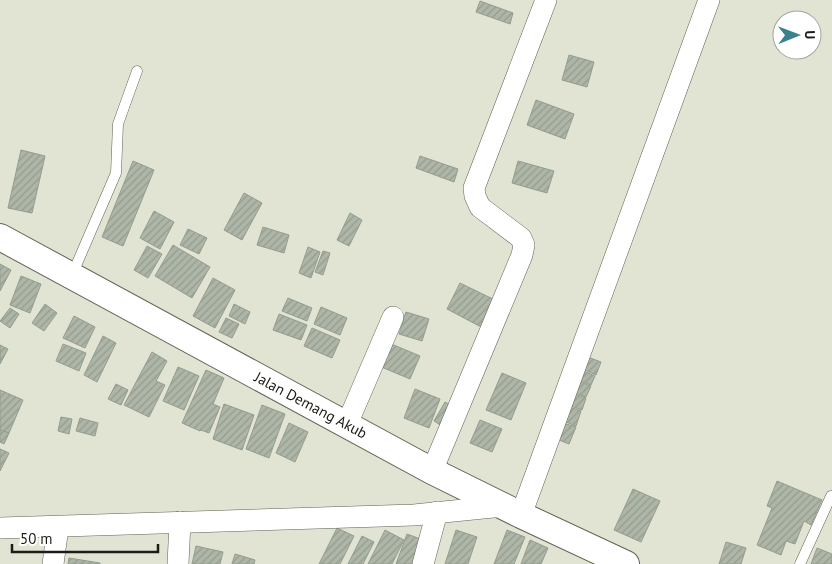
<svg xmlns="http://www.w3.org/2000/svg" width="832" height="564" font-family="'PT Sans',sans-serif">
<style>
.building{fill:url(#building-hatch);stroke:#949c8e}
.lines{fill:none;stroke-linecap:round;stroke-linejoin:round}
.service-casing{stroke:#5f6253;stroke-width:11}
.minor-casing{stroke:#5f6253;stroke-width:22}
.tertiary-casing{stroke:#5f6253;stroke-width:28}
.service{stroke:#fff;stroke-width:10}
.minor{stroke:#fff;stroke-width:21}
.tertiary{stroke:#fff;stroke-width:26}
.labels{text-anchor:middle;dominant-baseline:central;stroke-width:4;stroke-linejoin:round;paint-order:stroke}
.street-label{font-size:15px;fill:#1c1d17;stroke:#fff}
</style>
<defs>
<pattern id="building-hatch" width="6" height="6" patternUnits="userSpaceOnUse" patternTransform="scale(1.25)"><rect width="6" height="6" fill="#adb6a7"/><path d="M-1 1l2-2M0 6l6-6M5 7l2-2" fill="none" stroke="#949c8f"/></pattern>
</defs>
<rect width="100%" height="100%" fill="#e1e4d2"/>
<g class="building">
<path d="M480,1L513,13L510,24L476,12Z"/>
<path d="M569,55L594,62L587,87L562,80Z"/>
<path d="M536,100L574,114L565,139L527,125Z"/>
<path d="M21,150L45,156L32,213L8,208Z"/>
<path d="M420,156L458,169L454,182L416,168Z"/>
<path d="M133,161L154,170L123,246L102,237Z"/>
<path d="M518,161L554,171L547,193L512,183Z"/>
<path d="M244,193L262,203L242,240L224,230Z"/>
<path d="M154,211L174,222L160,249L140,238Z"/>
<path d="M350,213L362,220L349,246L337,240Z"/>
<path d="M263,227L289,235L284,253L257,245Z"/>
<path d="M188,229L207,238L199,254L180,245Z"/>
<path d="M173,245L210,267L192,298L155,276Z"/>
<path d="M147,246L162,254L148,278L134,270Z"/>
<path d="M308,247L320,252L311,278L299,273Z"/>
<path d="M323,251L330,253L323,275L315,272Z"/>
<path d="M0,264L11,270L0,291Z"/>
<path d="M21,276L41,284L30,313L10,305Z"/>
<path d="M213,278L235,290L215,328L193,316Z"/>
<path d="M460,283L497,301L483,328L447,309Z"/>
<path d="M288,298L312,308L307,321L282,311Z"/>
<path d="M45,304L57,313L44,331L32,323Z"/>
<path d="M234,304L250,312L245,324L229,316Z"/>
<path d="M321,307L347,318L340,335L314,324Z"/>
<path d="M10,308L19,314L10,328L0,321Z"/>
<path d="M406,312L429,319L422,341L399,334Z"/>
<path d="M279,314L307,325L301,340L273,330Z"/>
<path d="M74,316L95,327L85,348L63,338Z"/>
<path d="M226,318L239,324L232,338L219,332Z"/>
<path d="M312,328L340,340L332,358L304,346Z"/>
<path d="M103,336L116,343L97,382L84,375Z"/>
<path d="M389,343L420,356L410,379L379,366Z"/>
<path d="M63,344L86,353L79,371L56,361Z"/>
<path d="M0,345L8,349L0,364Z"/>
<path d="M152,352L167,361L156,381L165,385L149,417L124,405Z"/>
<path d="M585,356L601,362L596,375L580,368Z"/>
<path d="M178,367L199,376L184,410L163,401Z"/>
<path d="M206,370L224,378L213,404L220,407L209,433L201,430L200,431L182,423Z"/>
<path d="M581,370L595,376L591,385L578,380Z"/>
<path d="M502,373L526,383L511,420L486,410Z"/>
<path d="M577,381L591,386L586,397L573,392Z"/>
<path d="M116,384L128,390L121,405L108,399Z"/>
<path d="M415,389L440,399L429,428L404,418Z"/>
<path d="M0,390L23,400L9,433L0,430Z"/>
<path d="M572,393L586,398L582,410L568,405Z"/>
<path d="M445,402L454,407L442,426L434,421Z"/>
<path d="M224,404L254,415L242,450L213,439Z"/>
<path d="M262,405L285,414L269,458L246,449Z"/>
<path d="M567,406L581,411L576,426L561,420Z"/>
<path d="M61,417L72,419L69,434L58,431Z"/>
<path d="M80,418L98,423L95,436L76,431Z"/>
<path d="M480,420L502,429L492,452L470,443Z"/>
<path d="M560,422L576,427L569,444L554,438Z"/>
<path d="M289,423L308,432L295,462L276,453Z"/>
<path d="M0,430L9,433L4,444L0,442Z"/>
<path d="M0,449L9,453L0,471Z"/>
<path d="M777,481L822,500L811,525L804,521L795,544L786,541L781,555L757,545L772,508L767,506Z"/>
<path d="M633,489L660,501L641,542L614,530Z"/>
<path d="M337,528L354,536L340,564H319Z"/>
<path d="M385,530L404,540L392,564H368Z"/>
<path d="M456,530L477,537L468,564H445Z"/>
<path d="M507,530L525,537L514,564H494Z"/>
<path d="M407,534L426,541L417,564H396Z"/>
<path d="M362,536L374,542L363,564H348Z"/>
<path d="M530,540L548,548L541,564H521Z"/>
<path d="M726,542L746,548L741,564H719Z"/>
<path d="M196,546L223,552L220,564H192Z"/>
<path d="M817,548L832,554V564H811Z"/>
<path d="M235,554L255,560L254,564H232Z"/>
<path d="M69,558L100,563V564H68Z"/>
</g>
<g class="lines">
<defs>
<g id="service">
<path d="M72,275L116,173L118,124L137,71"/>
<path d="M800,564L831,496"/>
</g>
<g id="minor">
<path d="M347,424L393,317"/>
<path d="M432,471L522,255L524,245L521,238L480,207L475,196L474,188L546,0"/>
<path d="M521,515L709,0"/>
<path d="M0,528L414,515L503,506"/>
<path d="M53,564L58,527"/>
<path d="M178,564L180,522"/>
<path d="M423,564L437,512"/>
</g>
<path id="tertiary" d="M0,237L432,471L521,515L626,564"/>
</defs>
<use href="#service" class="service-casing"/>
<use href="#minor" class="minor-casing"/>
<use href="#tertiary" class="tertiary-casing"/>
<use href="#service" class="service"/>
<use href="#minor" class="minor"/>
<use href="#tertiary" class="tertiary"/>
</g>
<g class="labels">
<g class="street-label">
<text transform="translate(311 405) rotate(28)">Jalan Demang Akub</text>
</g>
</g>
<g transform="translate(797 35) rotate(89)"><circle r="24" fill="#ffffff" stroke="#a4a5a2"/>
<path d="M0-4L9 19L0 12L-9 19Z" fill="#3a828a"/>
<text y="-8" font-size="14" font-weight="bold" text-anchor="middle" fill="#1c1d17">U</text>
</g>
<path d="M12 544v8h146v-8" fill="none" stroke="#1c1d17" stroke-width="2.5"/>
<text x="20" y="544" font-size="15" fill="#1c1d17" stroke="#ffffff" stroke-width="4" paint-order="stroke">50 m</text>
</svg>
